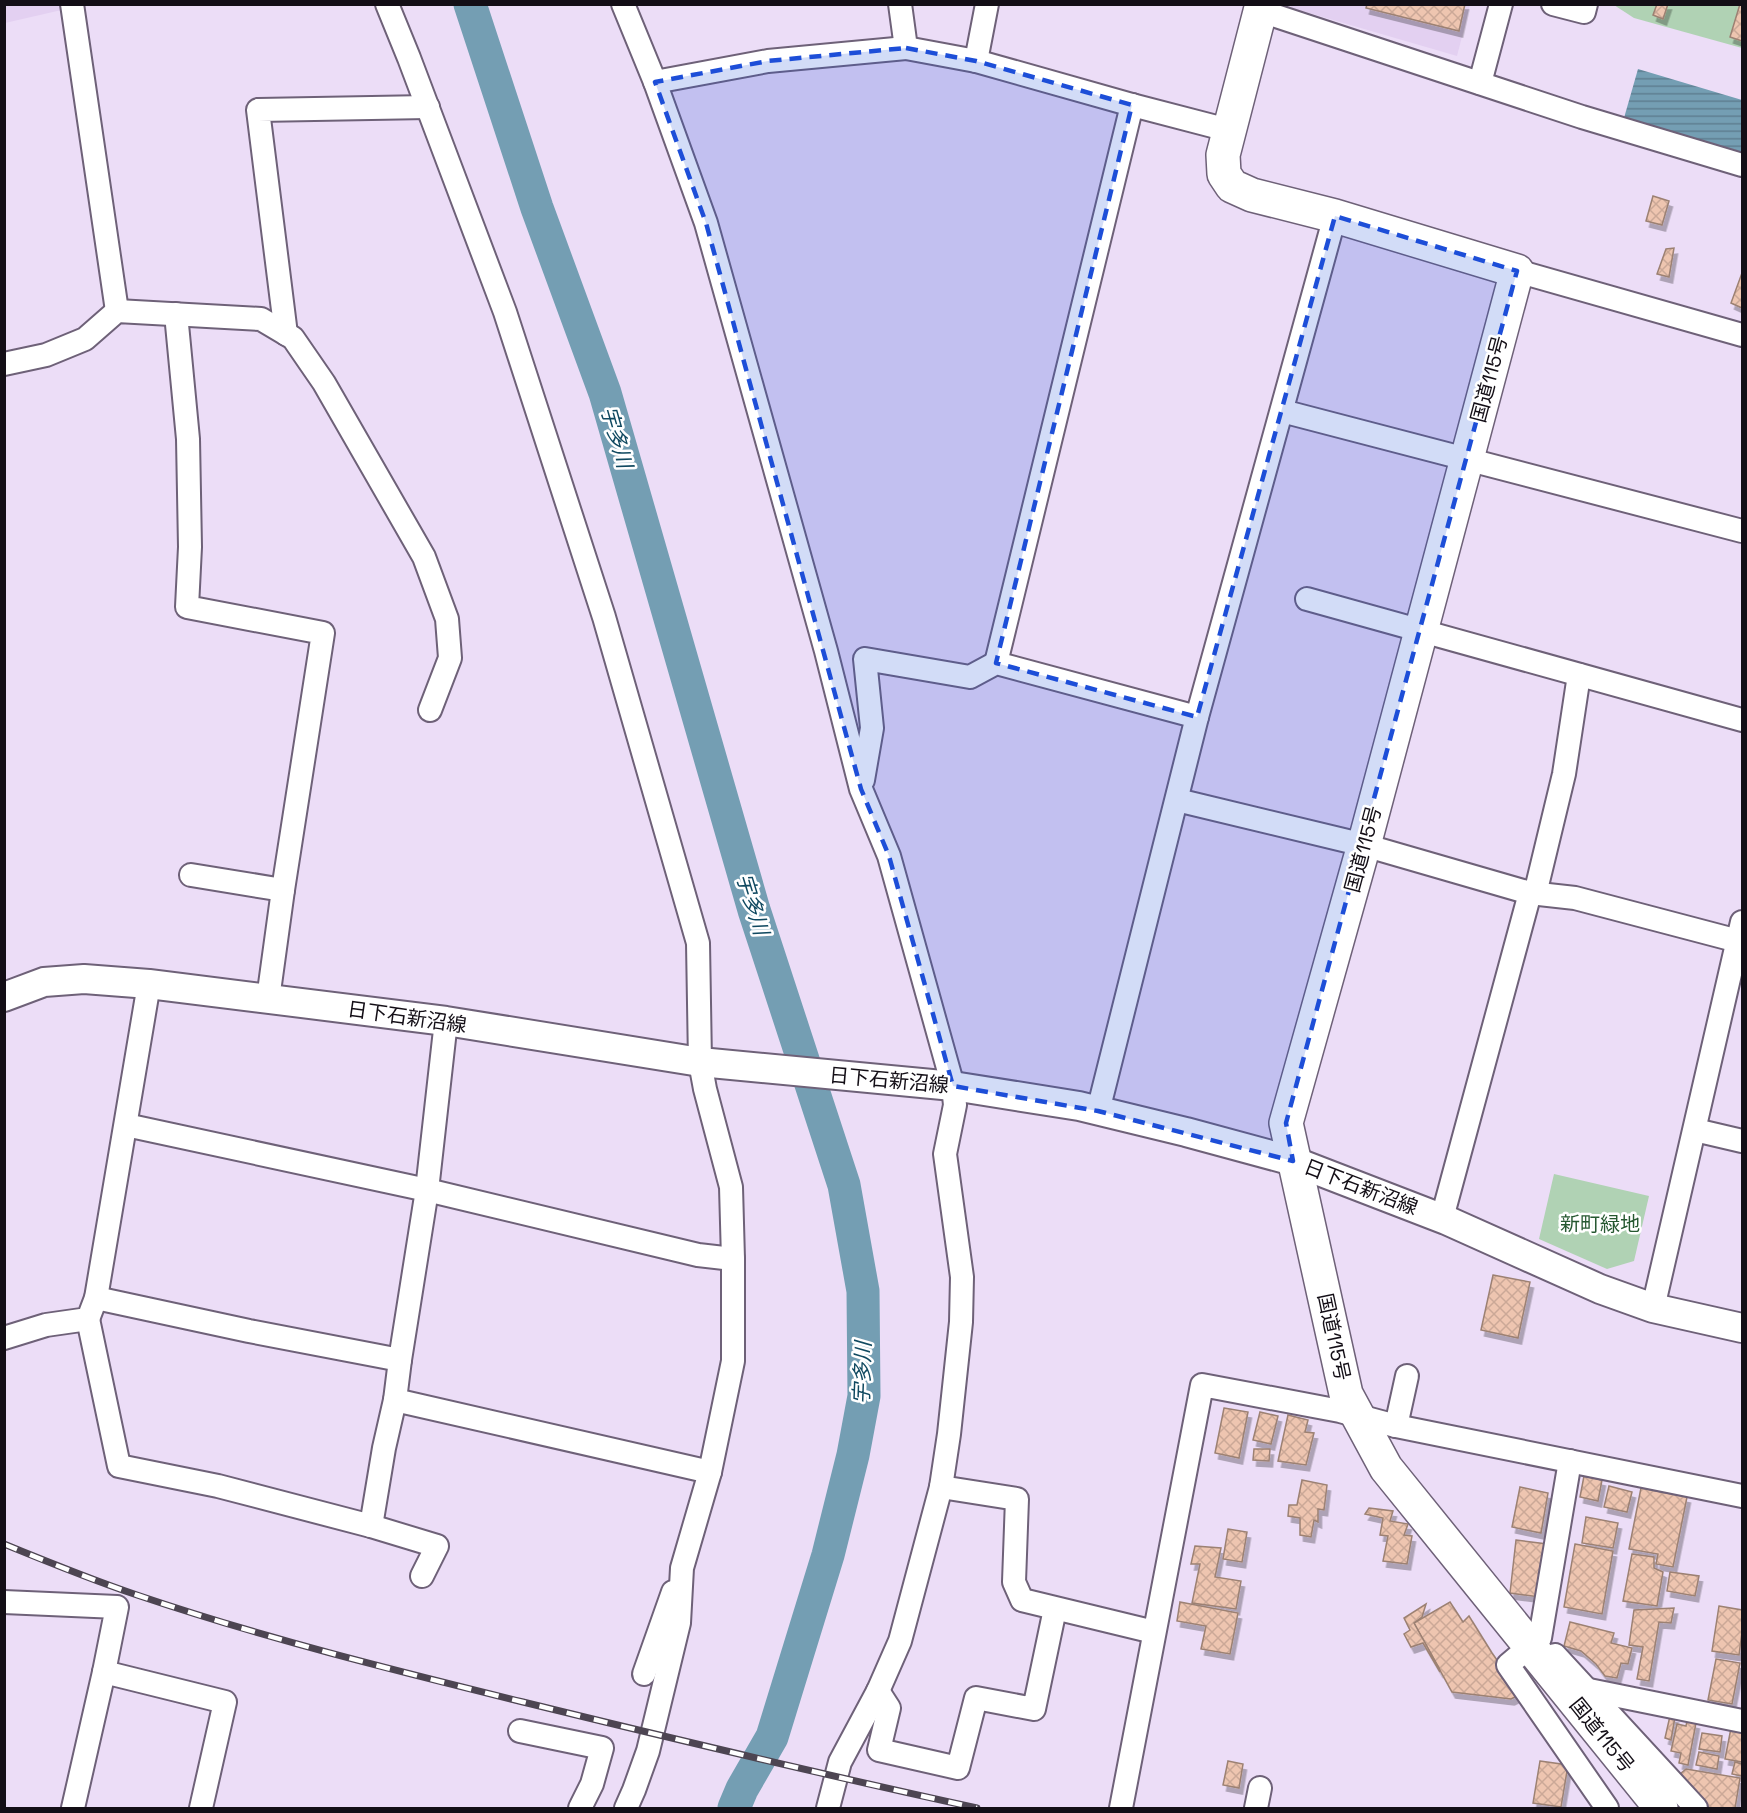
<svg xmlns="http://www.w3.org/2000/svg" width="1747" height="1813" font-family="'Space Grotesk','Noto Sans JP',sans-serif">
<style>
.built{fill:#e3d0f1}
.green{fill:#b0d2b4}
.water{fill:url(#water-rules)}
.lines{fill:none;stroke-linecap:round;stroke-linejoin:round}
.river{stroke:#749eb3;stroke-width:33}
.building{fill:url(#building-cross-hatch);stroke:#9c8173;stroke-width:1.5;filter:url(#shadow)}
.minor-casing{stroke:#6e6178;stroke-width:26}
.major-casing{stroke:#6e6178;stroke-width:32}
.highway-casing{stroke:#6e6178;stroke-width:36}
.minor{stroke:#fff;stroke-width:22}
.major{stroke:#fff;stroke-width:28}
.highway{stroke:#fff;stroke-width:33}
.rail-casing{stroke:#4d4552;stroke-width:7}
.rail{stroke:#fff;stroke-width:4.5;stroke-dasharray:14;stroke-linecap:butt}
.marked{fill:#1d4ed8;fill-opacity:0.2;stroke:#1d4ed8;stroke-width:4.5;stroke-dasharray:12 8;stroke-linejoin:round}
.labels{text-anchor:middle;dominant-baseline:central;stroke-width:5;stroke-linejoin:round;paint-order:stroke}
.street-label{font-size:20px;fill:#130e16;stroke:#fff}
.park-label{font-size:20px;fill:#265831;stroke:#fff}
.water-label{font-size:21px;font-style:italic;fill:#104960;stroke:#fff}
</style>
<defs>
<pattern id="water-rules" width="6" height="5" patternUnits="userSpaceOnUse" patternTransform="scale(1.5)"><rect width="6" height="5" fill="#749eb3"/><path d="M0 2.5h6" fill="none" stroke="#5e7f91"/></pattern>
<pattern id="building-cross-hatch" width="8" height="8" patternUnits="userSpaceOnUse" patternTransform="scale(1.5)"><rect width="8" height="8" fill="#eec5b0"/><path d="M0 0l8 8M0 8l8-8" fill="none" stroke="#cba897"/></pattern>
<filter id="shadow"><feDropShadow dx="3.5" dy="6" stdDeviation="0" flood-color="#0004"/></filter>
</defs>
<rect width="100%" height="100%" fill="#ecddf7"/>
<g class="built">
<path d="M4,5H65L66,9L5,23Z"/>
<path d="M1290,5H1470L1457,56L1292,8Z"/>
</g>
<g class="green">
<path d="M1614,5H1742V48L1634,18Z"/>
<path d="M1554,1174L1649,1196L1634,1261L1607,1269L1539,1239Z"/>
</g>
<path class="water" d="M1638,69L1742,100V152L1624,118Z"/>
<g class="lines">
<path class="river" d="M470,4L537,208L605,393L754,910L844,1185L863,1291L864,1396L853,1455L828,1555L772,1737L742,1789L734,1808"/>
</g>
<g class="building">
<path d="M1367,4H1465L1459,31L1366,8Z"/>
<path d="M1657,4H1668L1663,19L1653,15Z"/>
<path d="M1740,4H1742V41L1730,37Z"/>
<path d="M1653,196L1669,201L1662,225L1646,221Z"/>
<path d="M1674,248L1669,277L1657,274L1666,249Z"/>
<path d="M1742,273V308L1731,303Z"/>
<path d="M1493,1275L1530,1282L1518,1338L1481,1330Z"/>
<path d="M1224,1408L1248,1412L1239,1458L1215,1453Z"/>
<path d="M1260,1412L1278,1416L1271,1444L1253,1440Z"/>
<path d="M1288,1415L1308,1420L1305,1432L1314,1433L1306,1465L1278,1461Z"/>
<path d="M1254,1449H1270L1269,1461L1253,1460Z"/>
<path d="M1584,1476L1602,1480L1598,1501L1580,1497Z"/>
<path d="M1302,1480L1327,1485L1324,1510L1318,1509V1522L1314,1520L1311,1537L1300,1535V1518L1288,1516L1289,1505H1297Z"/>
<path d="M1609,1486L1632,1492L1627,1512L1604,1507Z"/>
<path d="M1520,1487L1548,1493L1541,1533L1512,1527Z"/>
<path d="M1641,1488L1687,1497L1673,1567L1656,1564L1658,1554L1629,1549Z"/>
<path d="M1369,1508L1393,1511L1390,1521L1408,1524L1404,1535L1412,1536L1407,1564L1383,1561L1388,1536L1380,1535L1383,1518L1365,1514Z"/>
<path d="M1586,1517L1618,1523L1613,1548L1582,1543Z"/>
<path d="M1228,1529L1247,1532L1242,1562L1223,1559Z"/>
<path d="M1516,1540L1547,1544L1540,1597L1510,1593Z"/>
<path d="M1575,1544L1613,1551L1602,1614L1564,1607Z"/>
<path d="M1195,1546L1221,1548L1215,1577L1241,1581L1236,1609L1192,1603L1200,1564H1191Z"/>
<path d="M1632,1554L1654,1557V1568L1663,1572L1657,1606L1623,1601Z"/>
<path d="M1670,1572L1699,1576L1695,1596L1667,1591Z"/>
<path d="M1180,1602L1238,1613L1230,1654L1201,1649L1206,1626L1177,1621Z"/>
<path d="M1450,1602L1463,1622L1469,1616L1492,1653L1521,1694L1511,1699L1452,1692L1414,1623Z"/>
<path d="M1426,1604L1422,1617L1414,1623L1439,1668L1440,1672L1423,1643L1411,1647L1404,1634L1410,1630L1404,1618Z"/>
<path d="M1719,1606L1742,1610V1632L1739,1655L1712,1651Z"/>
<path d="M1674,1608L1671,1623L1659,1622L1649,1681L1637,1679L1643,1647L1629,1645L1634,1610Z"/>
<path d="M1570,1622L1614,1633L1611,1643L1632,1648L1628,1664L1621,1663L1617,1678L1605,1676L1596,1664L1581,1651L1564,1646Z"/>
<path d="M1716,1659L1740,1663L1732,1704L1708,1700Z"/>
<path d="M1670,1716L1675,1717L1671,1740L1665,1738Z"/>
<path d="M1687,1721L1696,1723L1688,1765L1679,1763L1681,1753L1671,1751L1677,1724L1686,1726Z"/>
<path d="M1731,1728L1742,1730V1762L1725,1759Z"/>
<path d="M1702,1733L1722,1736L1720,1752L1699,1749Z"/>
<path d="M1699,1752L1719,1756L1717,1769L1696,1765Z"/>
<path d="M1228,1761L1243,1764L1239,1788L1223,1785Z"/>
<path d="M1540,1761L1568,1765L1561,1807L1533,1803Z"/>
<path d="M1735,1762L1742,1764V1776L1732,1774Z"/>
<path d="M1686,1769L1740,1778L1735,1808H1709L1680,1774Z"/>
</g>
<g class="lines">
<defs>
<g id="minor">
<path d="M72,4L117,311"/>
<path d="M387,4L409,58L505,312L604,617L698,943L700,1062L705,1089L731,1187L733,1259V1361L710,1472L682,1568L679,1623L648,1751L634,1790L626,1808"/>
<path d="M623,4L655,82L706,223L826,651L861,789L889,856L953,1086L955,1105L945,1154L962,1277L961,1322L949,1434L941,1487L900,1641L878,1691L840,1762L828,1808"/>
<path d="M900,4L906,48L976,61L1132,105L1228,130"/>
<path d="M1553,4L1584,12L1586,4"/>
<path d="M1261,11L1582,117L1742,165"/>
<path d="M976,61L987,4"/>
<path d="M655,82L768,61L906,48"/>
<path d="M1480,83L1501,4"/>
<path d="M1517,271L1742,335"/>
<path d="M176,314L188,439L190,547L187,607L323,633L283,890L268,999"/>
<path d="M286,334L258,110L428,107"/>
<path d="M4,364L46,355L85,339L117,311L261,319L293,338L324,383L424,557L447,619L450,658L430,710"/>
<path d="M1282,411L1742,531"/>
<path d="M1307,599L1742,720"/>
<path d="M996,663L1132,105"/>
<path d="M863,780L872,728L865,659L970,677L996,663L1197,717"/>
<path d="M1177,800L1364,845L1530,893L1575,898L1742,942"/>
<path d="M191,875L283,890"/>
<path d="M1535,894L1564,774L1579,675"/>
<path d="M1098,1111L1197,717L1335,216"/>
<path d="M126,1125L427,1190L698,1255L733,1259"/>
<path d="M1695,1130L1742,1141"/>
<path d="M1442,1218L1530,893"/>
<path d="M96,1298L249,1331L400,1360"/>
<path d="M1653,1308L1742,922"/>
<path d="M88,1319L119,1466L218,1486L371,1526L437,1546L422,1576"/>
<path d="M4,1338L46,1325L88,1319L96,1298L149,984"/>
<path d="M395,1400L710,1472"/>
<path d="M1396,1426L1407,1376"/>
<path d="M941,1487L1017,1499L1014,1582L1022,1600L1154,1632"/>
<path d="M371,1526L384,1448L395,1400L400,1360L427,1190L446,1021"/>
<path d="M4,1602L117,1607L104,1672L73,1808"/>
<path d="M1535,1643L1540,1638L1570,1461"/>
<path d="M1521,1654L1508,1665L1607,1808"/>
<path d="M1555,1655L1696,1808"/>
<path d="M104,1672L225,1702L201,1808"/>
<path d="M644,1674L673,1592"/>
<path d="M1589,1690L1742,1721"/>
<path d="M878,1691L889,1708L879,1750L958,1768L976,1698L1034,1709L1055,1609"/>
<path d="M520,1731L602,1748L592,1784L580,1808"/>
<path d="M1121,1808L1202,1385L1340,1411L1396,1426L1742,1496"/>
<path d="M1256,1808L1260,1788"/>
</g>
<path id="major" d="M4,997L44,982L84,979L149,984L446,1021L700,1062L953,1086L1079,1106L1186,1132L1293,1161L1446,1220L1600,1289L1653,1308L1742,1328"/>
<path id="highway" d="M1262,4L1223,155L1224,174L1232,186L1252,195L1335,216L1517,271L1364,845L1286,1123L1346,1394L1386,1468L1661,1808"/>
</defs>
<use href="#minor" class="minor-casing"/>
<use href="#major" class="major-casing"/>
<use href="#highway" class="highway-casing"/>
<use href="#minor" class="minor"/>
<use href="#major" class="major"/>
<use href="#highway" class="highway"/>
<defs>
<path id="rail" d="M4,1544C48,1562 92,1580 137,1595C264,1638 393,1670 523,1702C674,1739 825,1775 977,1808"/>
</defs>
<use href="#rail" class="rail-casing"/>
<use href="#rail" class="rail"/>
</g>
<path class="marked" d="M906,48L976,61L1132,105L996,663L1197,717L1335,216L1517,271L1286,1123L1293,1161L1098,1111L953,1086L889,856L861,789L706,223L655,82L768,61Z"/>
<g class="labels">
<g class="street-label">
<text transform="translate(1489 379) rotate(-75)">国道115号</text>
<text transform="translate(1363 849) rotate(-75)">国道115号</text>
<text transform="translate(407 1017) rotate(8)">日下石新沼線</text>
<text transform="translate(889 1080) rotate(5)">日下石新沼線</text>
<text transform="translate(1361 1187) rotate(21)">日下石新沼線</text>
<text transform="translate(1334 1337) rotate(78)">国道115号</text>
<text transform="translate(1602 1735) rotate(51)">国道115号</text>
</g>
<g class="park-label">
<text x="1600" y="1224">新町緑地</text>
</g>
<g class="water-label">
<text transform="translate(617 437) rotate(74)">宇多川</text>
<text transform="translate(753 904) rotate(73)">宇多川</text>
<text transform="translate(862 1373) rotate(-88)">宇多川</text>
</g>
</g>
<rect width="1747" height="1813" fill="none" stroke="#130e16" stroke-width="12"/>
</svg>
